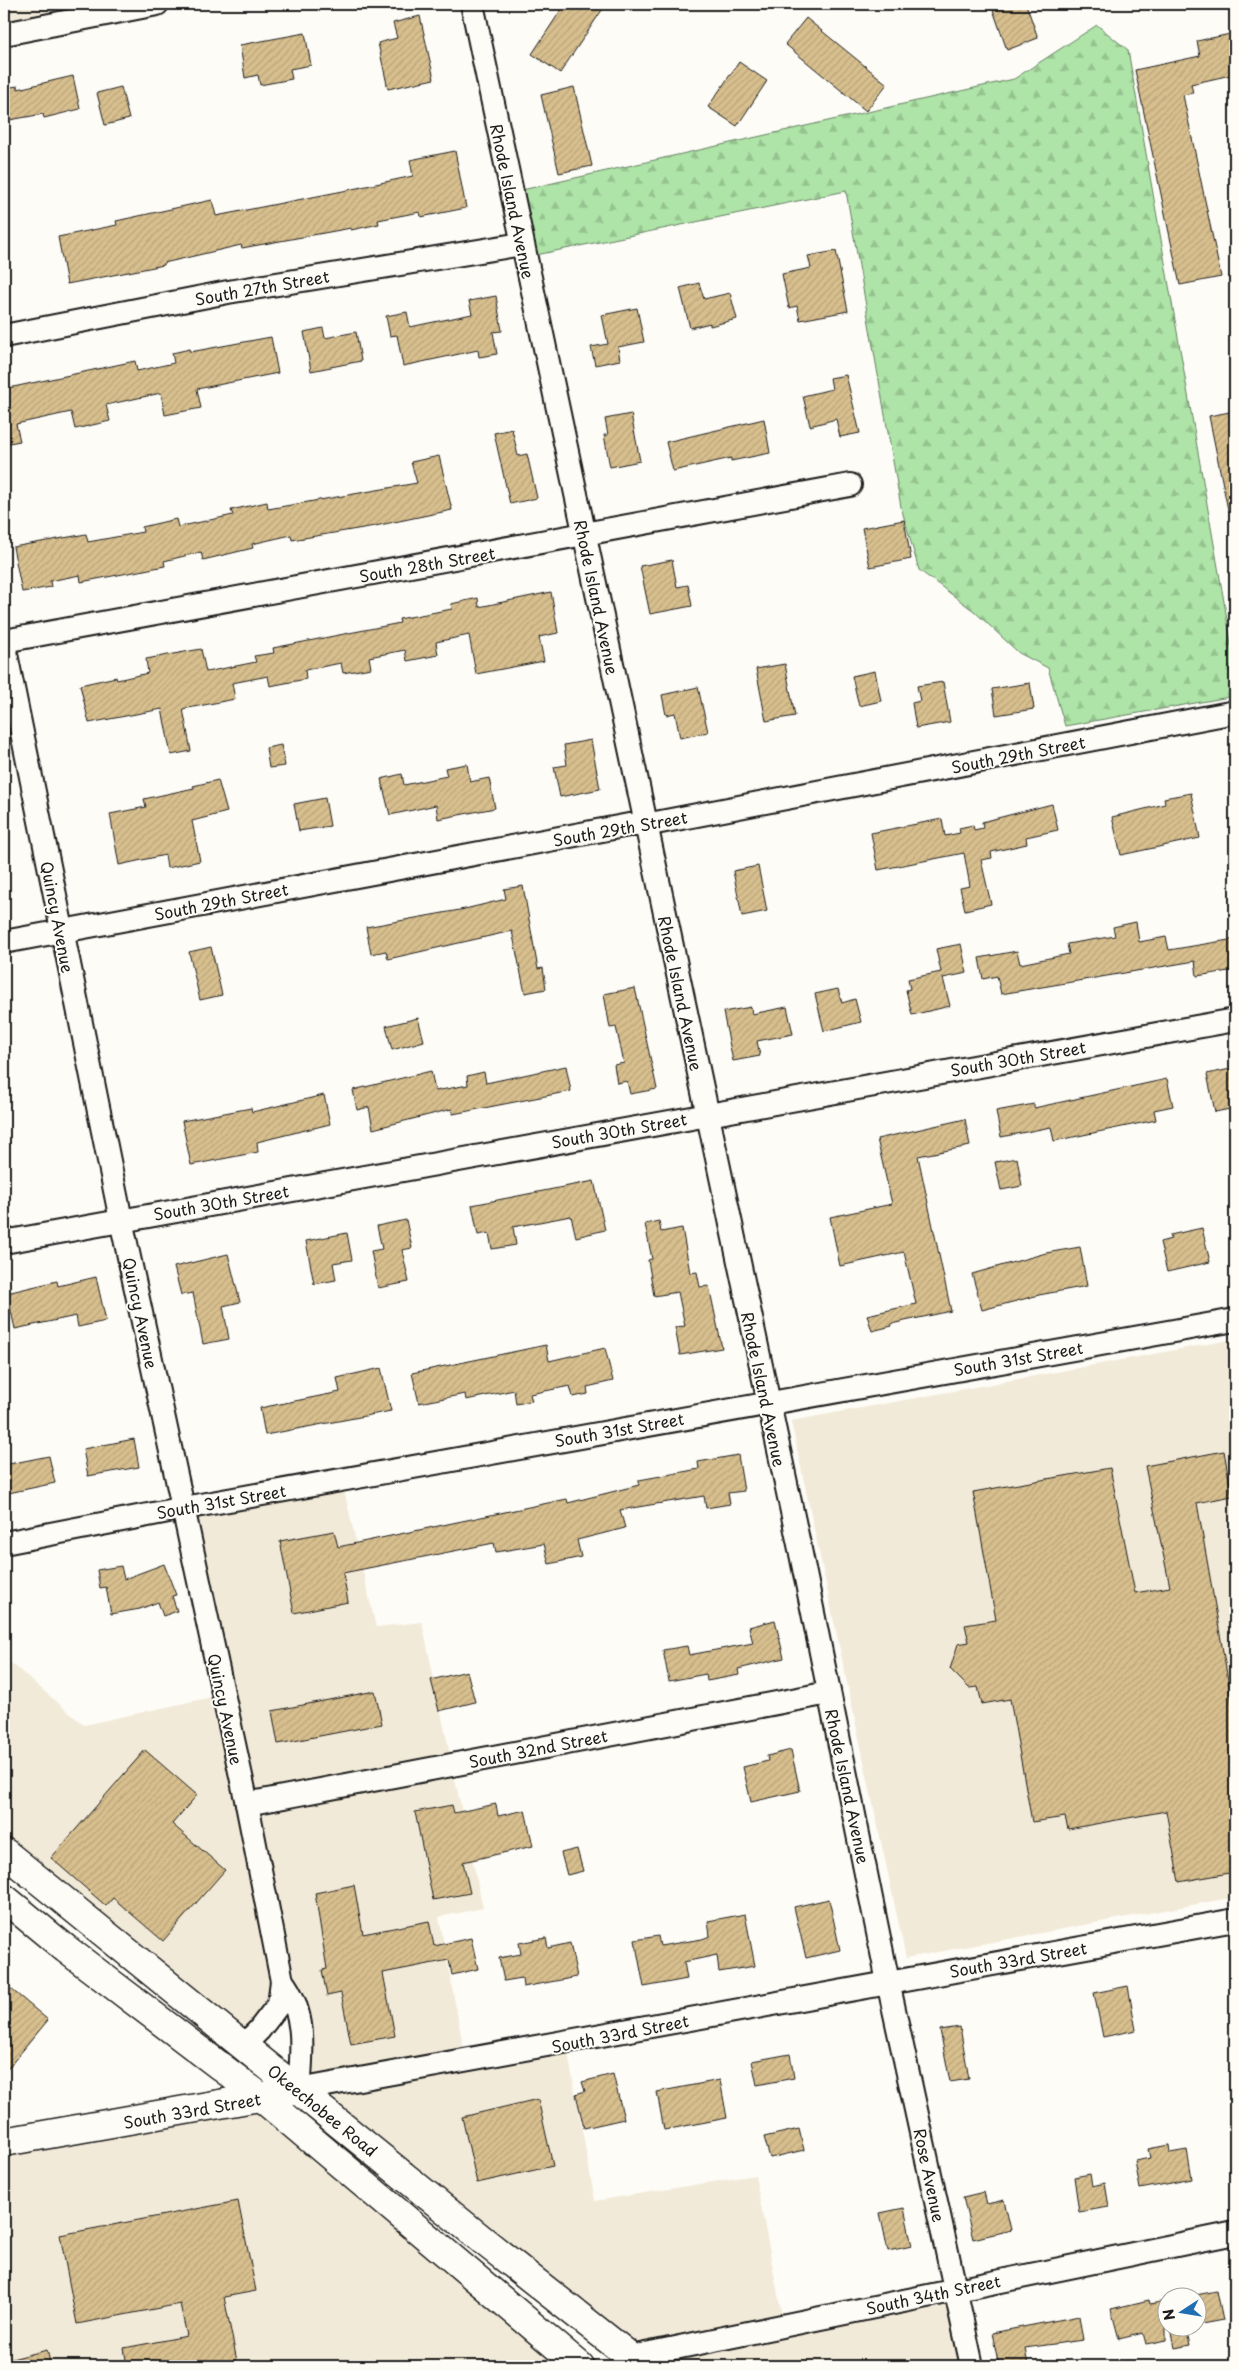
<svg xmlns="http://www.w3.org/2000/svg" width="1239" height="2370" font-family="'Playpen Sans',sans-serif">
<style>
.built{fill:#f2ead8}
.forest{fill:url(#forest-firs);stroke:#658062}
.building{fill:url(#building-hatch);stroke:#1c1c1c}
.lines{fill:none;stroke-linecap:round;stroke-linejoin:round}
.minor-casing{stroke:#1c1c1c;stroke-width:26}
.tertiary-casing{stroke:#1c1c1c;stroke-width:31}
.secondary-casing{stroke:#1c1c1c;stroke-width:31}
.minor{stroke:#fdfcf7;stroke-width:22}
.tertiary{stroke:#fdfcf7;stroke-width:28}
.secondary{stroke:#fdfcf7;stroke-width:28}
.labels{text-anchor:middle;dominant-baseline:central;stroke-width:4;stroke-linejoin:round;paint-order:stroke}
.street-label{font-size:16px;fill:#1c1c1c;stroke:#fdfcf7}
</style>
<defs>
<pattern id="forest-firs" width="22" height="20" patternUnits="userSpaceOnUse" patternTransform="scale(1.25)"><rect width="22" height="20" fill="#aee4a7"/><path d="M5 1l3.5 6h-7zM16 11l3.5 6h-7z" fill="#95c38f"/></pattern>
<pattern id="building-hatch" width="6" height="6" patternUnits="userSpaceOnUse" patternTransform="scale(1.25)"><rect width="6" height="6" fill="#d8bf8e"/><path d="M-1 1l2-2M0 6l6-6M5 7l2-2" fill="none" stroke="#b9a47a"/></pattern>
</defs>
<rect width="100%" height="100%" fill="#fdfcf7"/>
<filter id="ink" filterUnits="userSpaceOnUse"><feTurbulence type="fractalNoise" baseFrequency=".02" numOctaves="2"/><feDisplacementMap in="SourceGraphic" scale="10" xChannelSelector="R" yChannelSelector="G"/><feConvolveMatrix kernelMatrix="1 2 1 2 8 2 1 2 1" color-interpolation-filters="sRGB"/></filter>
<g filter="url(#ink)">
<g class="built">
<path d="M4,4H105L4,24Z"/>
<path d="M1235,1339V1897L906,1958L791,1421Z"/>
<path d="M344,1490L376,1627L422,1622L450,1755L256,1791L197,1516Z"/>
<path d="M4,1657L84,1725L212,1697L270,1977L267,1979L270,1984L268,2001L243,2031L4,1839Z"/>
<path d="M454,1775L483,1908L439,1917L464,2051L311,2078L314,2037L303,1991L294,1978L295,1972H292L260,1811Z"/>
<path d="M568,2053L595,2201L755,2175L782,2315L634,2346L324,2096Z"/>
<path d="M258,2109L563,2366H4V2152Z"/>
<path d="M946,2305L961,2366H660L655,2362L892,2313Z"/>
</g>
<path class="forest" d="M1097,25L1128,50L1235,665V696L1065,726L1048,668L1019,653L974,611L919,570L901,507L846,191L536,255L522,190L1014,79Z"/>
<g class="building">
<path d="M565,4H606L560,73L532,54Z"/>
<path d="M991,4H1026L1038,38L1007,50Z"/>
<path d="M420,16L434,79L388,89L378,43L397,38L393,23Z"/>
<path d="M806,18L887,84L866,111L785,44Z"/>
<path d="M305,33L311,65L290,69L292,79L260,85L258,75L245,78L240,45Z"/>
<path d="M1235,33V74L1191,84L1193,93L1183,95L1221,277L1180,285L1135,70L1200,56L1197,41Z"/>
<path d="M739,62L767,81L737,126L708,107Z"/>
<path d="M73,76L80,109L44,118L43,114L4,121V88L18,86V89Z"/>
<path d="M121,87L129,119L105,125L97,93Z"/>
<path d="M574,87L592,166L559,173L541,95Z"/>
<path d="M455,151L466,208L421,217L420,212L378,220L379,224L351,230V228L242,248L241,245L164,263V265L67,284L58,237L117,225L116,221L212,200L216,216L343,191L413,176L410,160Z"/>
<path d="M836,251L848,311L800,320L797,306L789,308L782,274L811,268L808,256Z"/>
<path d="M699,283L704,299L730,293L737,319L710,326V323L690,328L680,288Z"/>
<path d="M496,296L502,331L493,332L497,354L479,357L478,350L403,366L397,335L390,336L386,316L407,312L410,327L472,314L469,301Z"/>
<path d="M637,308L644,342L618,347L620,360L595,365L591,347L608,344L602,315Z"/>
<path d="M323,328L325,338L356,332L361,361L311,371L304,332Z"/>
<path d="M271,337L278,373L197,389L201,408L165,415L161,393L106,405L110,421L75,429L71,412L16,424L20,441L4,444V389L135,361L137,371L174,363L172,353L190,349V352Z"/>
<path d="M846,375L860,433L840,437L836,419L810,426L803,396L832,389L830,378Z"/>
<path d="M1235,411V509L1228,510L1209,416Z"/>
<path d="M631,414L640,461L610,467L604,435H608L605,419Z"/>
<path d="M764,419L770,453L731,461V458L673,471L666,442Z"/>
<path d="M512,429L518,456L527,454L537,498L510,504L494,433Z"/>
<path d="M439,456L452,510L375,526L292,540L291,535L252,544L253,548L203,560L201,552L164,561L165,566L81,582L80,575L50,581L51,587L22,592L13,547L86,534L88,542L143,532L142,527L176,519L178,527L233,515L231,510L267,502L268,509L417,483L411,462Z"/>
<path d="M904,520L911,559L870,567L862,528Z"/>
<path d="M672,560L677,587L688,585L692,606L650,614L640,566Z"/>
<path d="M551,592L558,633L539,637L544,661L476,674L469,635L436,642L438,655L407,661L405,650L369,657L371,668L343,673L341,663L305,670L306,679L270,686L268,676L232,683L235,699L183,709L191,751L171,755L162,709L89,723L80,685L116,677L117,680L148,673L146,659L201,649L206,672L256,662L254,656L274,653L273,648L400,623L399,619L452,609L451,604L478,598L479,607Z"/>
<path d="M785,664L795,716L766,721L756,669Z"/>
<path d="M875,671L881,701L859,706L852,676Z"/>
<path d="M943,682L950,722L916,728L912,703L920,701L917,686Z"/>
<path d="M1030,683L1034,709L996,715L992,689Z"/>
<path d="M698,687L708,732L680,738L675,713L666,715L662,695Z"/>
<path d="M591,740L600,789L560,797L554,767L567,765L564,745Z"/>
<path d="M281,745L285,766L269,768L266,748Z"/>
<path d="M467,764L470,782L489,778L495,808L438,819L436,805L390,815L381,779L402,774L404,785L447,776L445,768Z"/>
<path d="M218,780L227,812L192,821L200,861L167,868L165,855L119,865L110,814L146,807L144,799L194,788L193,786Z"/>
<path d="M1191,793L1200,838L1121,855L1112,817L1165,804L1164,798Z"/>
<path d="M325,798L330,826L299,831L294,804Z"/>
<path d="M1052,804L1058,830L1026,837L1027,844L991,852L992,858L981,860L991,904L965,910L960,888L970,886L964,853L878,870L871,833L942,819L945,836L960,833L959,828L973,825L974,830L983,828L982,822Z"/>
<path d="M758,866L767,911L742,916L733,871Z"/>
<path d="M523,886L538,969L543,968L546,989L525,993L512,931L388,959L386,951L371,954L366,927L465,909L506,899L504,889Z"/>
<path d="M1136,922L1139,942L1166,937L1169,950L1235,939V970L1197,976L1195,961L1001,994L997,976L983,979L979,958L1017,951L1020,964L1069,954L1067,944L1115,936L1113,927Z"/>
<path d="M961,944L967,973L943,978L950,1006L912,1015L906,990L910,989L908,979L941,972L936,949Z"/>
<path d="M211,947L222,995L200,1000L189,952Z"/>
<path d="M635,988L657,1089L630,1094L627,1081L617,1083L614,1065L624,1063L616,1027L610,1028L604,994Z"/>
<path d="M838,989L842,1003L855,999L861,1022L824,1031L815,994Z"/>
<path d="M751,1007L752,1014L787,1007L793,1034L757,1041L760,1056L733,1061L723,1012Z"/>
<path d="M418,1018L424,1041L392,1050L386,1026Z"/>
<path d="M566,1066L571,1091L453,1114L452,1109L373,1129L369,1107L357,1110L353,1090L431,1071L435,1091L468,1085L467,1076L484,1072L486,1083Z"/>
<path d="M1235,1068V1108L1215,1112L1207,1074Z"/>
<path d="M1167,1079L1173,1106L1154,1110L1156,1120L1054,1141L1051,1127L1001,1137L996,1111L1034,1104V1108Z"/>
<path d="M324,1095L330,1124L257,1142L258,1152L191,1165L182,1121L251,1108L252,1112Z"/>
<path d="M965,1119L970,1146L918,1156L951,1311L891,1324L892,1326L872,1331L867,1315L916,1304L904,1252L840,1266L830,1217L892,1204L877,1139Z"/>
<path d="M1017,1158L1022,1186L1001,1190L995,1162Z"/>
<path d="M594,1181L605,1230L576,1237L571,1216L513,1227L516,1245L492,1249L489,1233L478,1235L472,1205Z"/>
<path d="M406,1220L412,1248L402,1250L409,1282L378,1288L371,1251L382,1249L377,1226Z"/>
<path d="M659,1221L661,1232L682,1228L690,1273L697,1272L700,1287L709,1286L722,1348L680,1355L675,1327L685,1326L678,1292L654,1296L648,1260L652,1259L645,1224Z"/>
<path d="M1202,1228L1210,1262L1167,1272L1160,1242L1171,1239L1170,1235Z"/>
<path d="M347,1233L352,1260L333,1263L336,1280L314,1284L306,1241Z"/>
<path d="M1080,1247L1087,1286L1039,1295L982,1310L972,1274L1046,1253Z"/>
<path d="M228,1254L240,1302L223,1306L229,1339L203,1344L193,1293L181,1295L174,1267Z"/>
<path d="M96,1277L106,1321L78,1327L76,1316L15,1329L7,1293L57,1281L58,1286Z"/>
<path d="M546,1345L549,1361L605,1348L613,1381L587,1387L588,1394L573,1397L570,1386L530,1394L532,1401L516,1404L514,1390L466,1400L465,1394L419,1403L412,1373Z"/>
<path d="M381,1368L391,1411L265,1435L260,1408L340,1392L337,1378Z"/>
<path d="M134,1439L139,1467L88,1476L83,1449Z"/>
<path d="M1224,1451L1232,1496L1197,1503L1235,1720V1872L1179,1882L1166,1811L1068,1829L1065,1817L1032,1822L1010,1699L982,1704L978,1687L969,1688L950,1669L958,1644L969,1642L965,1625L996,1620L973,1492L1110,1468L1135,1593L1170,1587L1145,1466Z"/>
<path d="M738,1455L744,1491L728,1493L730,1504L706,1508L704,1496L620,1510L625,1528L577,1540L581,1557L549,1564L544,1544L496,1552L494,1543L343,1573L348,1602L294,1613L280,1541L334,1531L338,1547L567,1499L568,1503L639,1485V1480L699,1469L698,1462Z"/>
<path d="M49,1456L55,1483L4,1494V1465Z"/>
<path d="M164,1564L176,1595L172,1596L177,1611L163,1616L158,1602L140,1609L111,1614L106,1587L100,1588L97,1570L121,1566L124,1579Z"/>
<path d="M775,1620L784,1658L738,1669L739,1675L707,1681L706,1674L669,1681L663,1650L687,1646L689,1655L753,1643L749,1627Z"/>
<path d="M467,1671L475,1702L439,1711L431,1680Z"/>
<path d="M375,1691L382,1724L278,1744L272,1711Z"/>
<path d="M145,1750L197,1795L172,1824L225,1870L163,1941L113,1898L106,1906L51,1858Z"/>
<path d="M791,1750L800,1791L751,1802L743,1767L768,1761L767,1756Z"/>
<path d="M496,1804L498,1816L525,1810L533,1846L463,1862L470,1893L433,1900L415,1812L452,1805L454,1813Z"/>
<path d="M577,1849L583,1871L567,1875L561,1853Z"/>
<path d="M354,1885L363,1934L429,1921L434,1946L471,1938L478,1969L452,1975L449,1960L383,1973L395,2036L351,2044L341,1993L327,1996L322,1970L327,1969L315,1893Z"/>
<path d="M829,1899L840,1950L806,1958L794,1907Z"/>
<path d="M745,1914L755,1966L719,1972L717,1955L684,1962L687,1979L644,1987L635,1940L658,1936L660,1946L702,1939L710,1936L708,1921Z"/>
<path d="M546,1938L548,1948L570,1943L577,1977L523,1987L522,1978L504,1981L499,1958L521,1954L519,1943Z"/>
<path d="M4,1983L48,2020L4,2073Z"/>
<path d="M1128,1986L1136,2030L1103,2037L1094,1993Z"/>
<path d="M960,2027L969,2079L950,2082L940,2030Z"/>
<path d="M790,2054L794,2078L757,2085L752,2061Z"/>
<path d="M613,2074L624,2119L584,2128L576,2094L585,2091L582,2082Z"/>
<path d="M720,2080L727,2118L664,2130L657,2092Z"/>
<path d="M538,2099L553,2166L477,2183L462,2117Z"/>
<path d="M799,2129L804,2150L770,2158L764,2137Z"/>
<path d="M1169,2145L1170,2153L1187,2150L1192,2179L1140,2189L1135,2161L1150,2158L1148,2149Z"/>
<path d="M1090,2174L1092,2186L1105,2183L1109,2207L1079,2212L1074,2177Z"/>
<path d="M984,2192L987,2204L1004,2200L1011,2230L973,2239L963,2197Z"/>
<path d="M238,2201L256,2291L224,2297L238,2366H127L124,2348L187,2336L180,2304L77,2324L60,2235Z"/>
<path d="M904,2208L912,2246L888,2251L880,2213Z"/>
<path d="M1217,2291L1223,2320L1196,2325V2295Z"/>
<path d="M1149,2300L1150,2304L1166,2301V2340L1146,2344L1143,2333L1119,2339L1111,2309Z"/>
<path d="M1079,2316L1083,2340L1025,2348L1028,2366H999L992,2333Z"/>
<path d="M1171,2328H1186L1190,2345L1175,2348Z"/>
<path d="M47,2350L51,2366H4V2361Z"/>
</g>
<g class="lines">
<defs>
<g id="minor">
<path d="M472,4L801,1554L888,1982L972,2366"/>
<path d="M4,34L157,4"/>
<path d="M4,336L228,292L522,244"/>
<path d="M4,641L850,485"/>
<path d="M4,644L121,1220L247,1804L282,1981L279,2004L259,2030L244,2045"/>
<path d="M4,942L629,825H645L1235,712"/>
<path d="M4,1242L1235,1020"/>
<path d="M4,1543L184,1508L1235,1320"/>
<path d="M247,1804L829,1693"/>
<path d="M282,1981C307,2013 302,2052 299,2090L1235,1920"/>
<path d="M631,2357L1235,2233"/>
</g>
<path id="tertiary" d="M4,2142L299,2090"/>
<g id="secondary">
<path d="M4,1852L490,2246L642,2366"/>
<path d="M4,1898L66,1949L262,2098L580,2366"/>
</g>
</defs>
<use href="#minor" class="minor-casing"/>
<use href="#tertiary" class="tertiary-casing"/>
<use href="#secondary" class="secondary-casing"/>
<use href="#minor" class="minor"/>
<use href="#tertiary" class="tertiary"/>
<use href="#secondary" class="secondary"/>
</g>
</g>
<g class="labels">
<g class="street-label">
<text transform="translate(513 201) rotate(78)">Rhode Island Avenue</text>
<text transform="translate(262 287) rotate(-10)">South 27th Street</text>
<text transform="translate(427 564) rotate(-10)">South 28th Street</text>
<text transform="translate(597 597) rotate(78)">Rhode Island Avenue</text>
<text transform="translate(1018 754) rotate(-11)">South 29th Street</text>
<text transform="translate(620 828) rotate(-10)">South 29th Street</text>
<text transform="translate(221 901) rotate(-11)">South 29th Street</text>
<text transform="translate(58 917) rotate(79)">Quincy Avenue</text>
<text transform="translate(681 993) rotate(78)">Rhode Island Avenue</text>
<text transform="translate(1018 1058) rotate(-10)">South 30th Street</text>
<text transform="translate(619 1130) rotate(-10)">South 30th Street</text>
<text transform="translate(221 1202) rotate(-10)">South 30th Street</text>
<text transform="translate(141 1313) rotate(78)">Quincy Avenue</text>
<text transform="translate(1018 1358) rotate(-10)">South 31st Street</text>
<text transform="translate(764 1389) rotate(78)">Rhode Island Avenue</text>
<text transform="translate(619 1429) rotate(-10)">South 31st Street</text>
<text transform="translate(221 1501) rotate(-10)">South 31st Street</text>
<text transform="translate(226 1709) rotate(78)">Quincy Avenue</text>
<text transform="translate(538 1748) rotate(-11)">South 32nd Street</text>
<text transform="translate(848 1786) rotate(78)">Rhode Island Avenue</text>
<text transform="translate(1018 1959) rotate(-10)">South 33rd Street</text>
<text transform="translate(620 2033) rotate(-11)">South 33rd Street</text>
<text transform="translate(192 2110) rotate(-10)">South 33rd Street</text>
<text transform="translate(323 2110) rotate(39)">Okeechobee Road</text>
<text transform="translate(930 2175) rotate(78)">Rose Avenue</text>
<text transform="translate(933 2294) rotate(-12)">South 34th Street</text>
</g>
</g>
<rect width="1239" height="2370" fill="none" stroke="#fdfcf7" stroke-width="20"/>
<rect x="10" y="10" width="1219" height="2350" fill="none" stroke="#1c1c1c" stroke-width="2" filter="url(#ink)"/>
<g transform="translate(1182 2312) rotate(258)"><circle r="24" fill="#fdfcf7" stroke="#a3a29f"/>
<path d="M0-4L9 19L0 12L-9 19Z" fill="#1f6fb2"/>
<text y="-8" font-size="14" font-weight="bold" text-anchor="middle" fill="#1c1c1c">N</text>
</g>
</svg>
